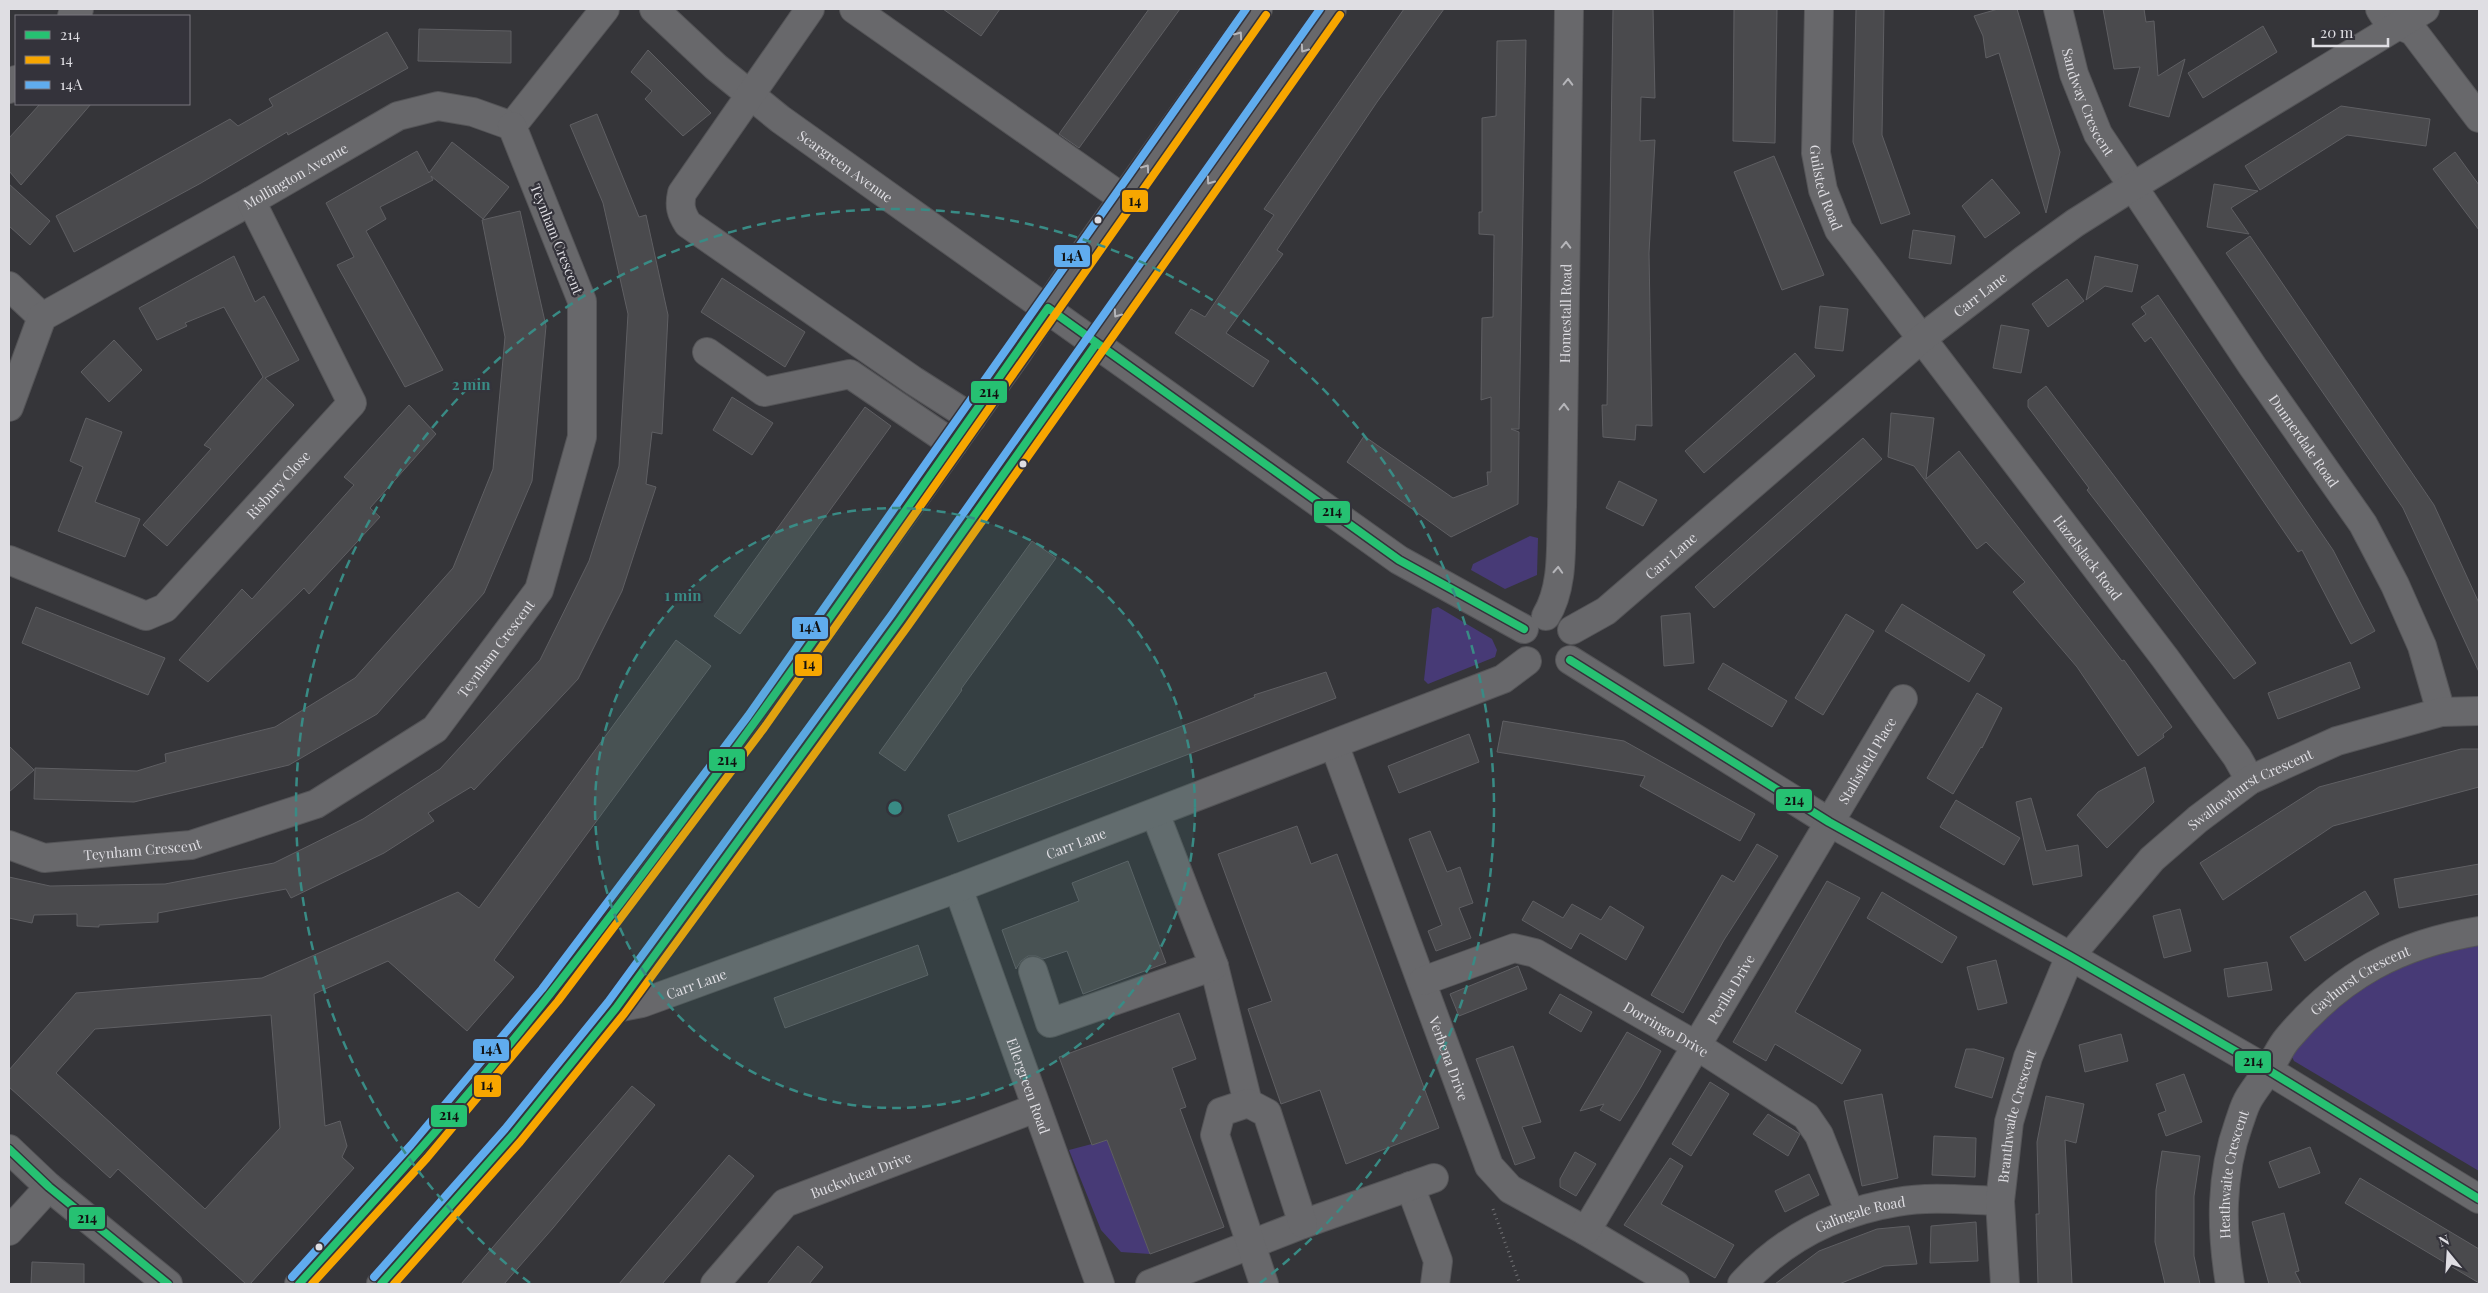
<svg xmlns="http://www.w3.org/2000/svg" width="2488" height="1293" font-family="'Playfair Display',serif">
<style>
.green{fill:#473a76}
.building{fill:#4a4a4d;stroke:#5f5f63;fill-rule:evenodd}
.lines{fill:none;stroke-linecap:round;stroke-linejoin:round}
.minor-casing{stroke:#545457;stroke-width:30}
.path{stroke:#717174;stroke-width:3;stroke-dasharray:1 4;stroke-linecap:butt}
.minor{stroke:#68686b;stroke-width:28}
.bus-1-casing{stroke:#34333b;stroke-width:11}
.bus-2-casing{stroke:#34333b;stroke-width:11}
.bus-3-casing{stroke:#34333b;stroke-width:11}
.bus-1{stroke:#26c172;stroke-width:8}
.bus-2{stroke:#f7a600;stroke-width:8}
.bus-3{stroke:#60acee;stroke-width:8}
.oneway{stroke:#b5b5b9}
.ring{fill:none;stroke:#398b85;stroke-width:2.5;stroke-dasharray:9 6}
.bus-dot{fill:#dfdee3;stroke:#34333b;stroke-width:2}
.labels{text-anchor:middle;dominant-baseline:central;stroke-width:4.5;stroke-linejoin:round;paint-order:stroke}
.street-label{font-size:14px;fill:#dfdee3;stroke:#34333b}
.centre{fill:#398b85;stroke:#34333b;stroke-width:2.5}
.ring-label{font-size:15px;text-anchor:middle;font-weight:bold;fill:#398b85;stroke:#34333b;stroke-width:4.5;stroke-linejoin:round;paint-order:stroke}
.line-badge{stroke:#34333b;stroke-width:2}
.pale-badge-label{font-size:14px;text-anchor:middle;font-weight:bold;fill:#111}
</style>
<rect width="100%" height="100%" fill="#353539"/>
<g class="green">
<path d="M1530,536L1538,538L1537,575L1505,589L1471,570L1473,564Z"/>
<path d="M1438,607L1492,639L1497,650L1495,657L1428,684L1424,680L1432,609Z"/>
<path d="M2479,942V1171L2294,1061L2291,1055L2330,1008L2390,968Z"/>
<path d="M1107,1140L1150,1254L1121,1252L1101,1230L1069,1150Z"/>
</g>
<g class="building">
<path d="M943,9H1000L981,36Z"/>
<path d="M1149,9H1180L1079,148L1059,134Z"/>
<path d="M1404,9H1444L1377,102L1277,250L1283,254L1226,333L1269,361L1253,387L1175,333L1191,309L1205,317L1274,215L1264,209Z"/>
<path d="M1613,9H1653L1655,98L1641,97L1640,141L1655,140L1649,253L1652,426L1636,425L1635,440L1603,437L1602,405H1607Z"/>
<path d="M1734,9H1777L1775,143L1733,141Z"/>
<path d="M1856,9H1884L1882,135L1910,214L1881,224L1853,142Z"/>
<path d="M1998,9H2017L2060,152L2046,213L1999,53L1986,58L1983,36L1974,16Z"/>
<path d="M2103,9H2144L2146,22L2154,21L2158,76L2185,59L2169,117L2129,106L2140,67L2114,69Z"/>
<path d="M2263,26L2277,52L2203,98L2188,73Z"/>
<path d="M419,29L511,31V63L418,61Z"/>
<path d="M387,32L408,68L288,135L287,132L201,183L74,252L56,216L230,119L238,126L273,106L269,99Z"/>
<path d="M1526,40L1519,429H1511L1519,432L1518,504L1451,537L1347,462L1364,436L1453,498L1488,485L1487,472H1491V397L1481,400L1482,318L1493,317L1494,235L1479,234V212H1482V118L1496,116L1497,41Z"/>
<path d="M648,50L711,113L683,136L645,99L652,91L631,72Z"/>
<path d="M40,104H91L21,185L9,171V138Z"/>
<path d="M2341,106L2430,119L2426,146L2347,135L2260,190L2245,166Z"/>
<path d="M597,114L639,217L646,215L668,315L662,434L652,432L646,484L656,487L622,591L578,679L474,790L471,787L428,813L434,821L384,853L291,898L286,889L158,913V922L99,925V927L77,926V914L34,915L32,923L9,918V877L50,886L165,884L274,863L363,819L440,769L540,660L589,561L619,466L628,314L603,203L570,125Z"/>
<path d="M452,142L509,187L483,219L431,176L433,180L380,207L386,219L366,231L443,370L405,387L337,265L354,257L326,203L417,151L429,173Z"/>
<path d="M2455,152L2479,185V230L2433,169Z"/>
<path d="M1774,156L1824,275L1782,290L1734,172Z"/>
<path d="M1992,179L2020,213L1985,238L1962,206Z"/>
<path d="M9,184L50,221L30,245L9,226Z"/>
<path d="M2214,184L2258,191L2231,208L2249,234L2207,227Z"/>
<path d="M520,211L546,326L532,481L484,593L377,714L289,765L134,802L34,799L35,768L137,771L166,762L165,754L275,727L355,678L453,568L493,469L505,337L482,220Z"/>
<path d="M1913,230L1955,236L1951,264L1909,258Z"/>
<path d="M2250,236L2434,505L2479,603V672L2403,508L2226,253Z"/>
<path d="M234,256L255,302L264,296L299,360L265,378L294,405L167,546L143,525L211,449L204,445L263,377L224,307L185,323L187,326L157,340L139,308Z"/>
<path d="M2095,256L2138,265L2132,292L2105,286L2086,300Z"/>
<path d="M722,278L805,332L785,367L701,312Z"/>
<path d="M2067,279L2084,301L2048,327L2032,304Z"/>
<path d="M2158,295L2333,550L2375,631L2351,644L2302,550L2298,552L2151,337L2145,342L2132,324L2146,314L2141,307Z"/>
<path d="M1820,306L1848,309L1843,351L1815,348Z"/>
<path d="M2001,325L2029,330L2021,373L1993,368Z"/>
<path d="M114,340L142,370L109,402L81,372Z"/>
<path d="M1795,353L1815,376L1704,473L1685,451Z"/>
<path d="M2046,386L2256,663L2234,679L2087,490L2089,488L2028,407V400Z"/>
<path d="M732,397L773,423L752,455L713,430Z"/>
<path d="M409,405L436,434L370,508L380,517L309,594L304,588L208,682L179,660L242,589L252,599L354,485L344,477Z"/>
<path d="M865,407L891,426L740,634L714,616Z"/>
<path d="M1891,413L1934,418L1926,479L1959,451L2122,661L2124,660L2172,727L2163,734L2164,737L2138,756L2077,667L2013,592L2025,582L1986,542L1977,549L1914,466L1888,457Z"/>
<path d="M86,418L122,432L95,502L140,519L125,557L58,531L83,467L70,461Z"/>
<path d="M1863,438L1882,459L1714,608L1695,587Z"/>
<path d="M1619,481L1657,500L1643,526L1606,508Z"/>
<path d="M1032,541L1056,558L961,689L962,690L905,771L879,753Z"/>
<path d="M1902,604L1985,655L1969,682L1885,631Z"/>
<path d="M36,607L165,658L148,695L22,643Z"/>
<path d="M1690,613L1694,663L1664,666L1661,616Z"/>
<path d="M1846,614L1874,631L1823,715L1795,698Z"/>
<path d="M676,640L711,666L494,960L514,977L467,1031L388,961L314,994L325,1126L340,1121L347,1146L342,1157L354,1168L250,1284H246L118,1169L110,1178L9,1087V1070L76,993L262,978L458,892L479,908ZM271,1015L280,1128L205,1209L56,1073L95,1029Z"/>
<path d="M2350,662L2360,688L2278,719L2268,693Z"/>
<path d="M1723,663L1787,701L1772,727L1708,689Z"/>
<path d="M1326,672L1336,698L958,842L948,815L1203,718L1255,697L1254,695Z"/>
<path d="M1977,693L2002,708L1982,748L1981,747L1953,794L1927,778Z"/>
<path d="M1503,721L1624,741L1755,814L1740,841L1640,786L1645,776L1497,752Z"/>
<path d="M1469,734L1479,762L1399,793L1388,766Z"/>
<path d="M9,746L34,770L9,792Z"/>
<path d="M2461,749H2479V787L2333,826L2223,900L2200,863L2319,787Z"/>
<path d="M2145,767L2154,802L2107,848L2077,815L2098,792Z"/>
<path d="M2031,798L2046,851L2078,845L2082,876L2033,885L2016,802Z"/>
<path d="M1956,800L2020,838L2004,865L1940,827Z"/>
<path d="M1297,826L1311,864L1337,854L1439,1128L1346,1164L1320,1090L1281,1104L1248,1009L1272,1001L1218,854Z"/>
<path d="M1430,831L1447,872L1460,867L1473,903L1459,908L1471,938L1436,951L1428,931L1442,925L1409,839Z"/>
<path d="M1757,844L1778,856L1724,940L1683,1013L1651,995L1722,875L1734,882Z"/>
<path d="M1128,861L1166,963L1083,994L1067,951L1043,959L1036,956H1028L1021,961L1016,969L1002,930L1079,901L1072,883Z"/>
<path d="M2479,864V894L2399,908L2394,879Z"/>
<path d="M1827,881L1860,898L1795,1012L1861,1050L1842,1084L1775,1044L1766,1061L1733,1042Z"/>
<path d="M2365,891L2379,914L2305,961L2290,937Z"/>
<path d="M1882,892L1957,937L1942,963L1867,918Z"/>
<path d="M1533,901L1563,918L1572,904L1601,920L1610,906L1644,927L1626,960L1580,933L1571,949L1522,920Z"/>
<path d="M2180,909L2191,951L2164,958L2153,916Z"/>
<path d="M918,945L928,975L785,1028L774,998Z"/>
<path d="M1996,960L2007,1003L1978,1010L1967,967Z"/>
<path d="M2267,962L2272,990L2228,997L2224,969Z"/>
<path d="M1518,966L1527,989L1459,1016L1450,994Z"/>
<path d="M1560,994L1592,1012L1581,1032L1549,1013Z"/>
<path d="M1179,1013L1196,1059L1172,1068L1186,1107L1180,1109L1224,1227L1150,1254L1107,1140L1092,1145L1059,1057Z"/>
<path d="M1627,1032L1661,1051L1641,1087L1620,1121L1600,1110L1604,1104L1580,1111Z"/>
<path d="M2121,1034L2128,1061L2085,1072L2079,1045Z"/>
<path d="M1513,1046L1541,1122L1522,1127L1535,1158L1515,1165L1476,1059Z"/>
<path d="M1966,1049H1974L2004,1058L1992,1098L1955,1087Z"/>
<path d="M2184,1074L2202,1122L2166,1136L2158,1114L2166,1111L2156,1084Z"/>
<path d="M1710,1082L1729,1094L1691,1156L1672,1144Z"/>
<path d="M632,1086L655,1105L553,1228L504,1284H461Z"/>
<path d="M1882,1094L1898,1178L1862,1186L1844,1101Z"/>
<path d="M2046,1096L2084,1104L2076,1143L2065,1140L2072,1284H2038L2036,1214H2039L2037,1142Z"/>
<path d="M1768,1114L1800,1134L1788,1156L1753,1134Z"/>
<path d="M1934,1136L1976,1138L1975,1177L1932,1175Z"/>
<path d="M2310,1147L2320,1173L2279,1188L2269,1162Z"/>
<path d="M2162,1151L2200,1156L2194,1196V1256L2200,1284H2165L2155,1242L2156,1190Z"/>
<path d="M1575,1152L1596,1164L1576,1196L1560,1187V1179Z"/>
<path d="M729,1155L754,1176L695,1246L662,1284H619Z"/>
<path d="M1670,1158L1683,1166L1661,1204L1734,1245L1715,1278L1624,1225Z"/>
<path d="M1809,1174L1819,1195L1785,1212L1775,1191Z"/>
<path d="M2360,1178L2479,1249V1283L2345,1203Z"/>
<path d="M2284,1213L2299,1271L2295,1272L2301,1284H2269L2252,1222Z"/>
<path d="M1976,1222L1978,1261L1930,1263L1931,1226Z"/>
<path d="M1909,1226L1917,1264L1884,1266L1839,1284H1775L1819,1251L1877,1229Z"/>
<path d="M798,1246L823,1267L809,1284H767Z"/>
<path d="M32,1262L84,1264V1284H31Z"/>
</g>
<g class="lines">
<defs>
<g id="minor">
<path id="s1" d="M654,9L716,67L780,119L1399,560L1524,629"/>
<path d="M810,9L682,193C679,206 681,213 688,224L914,381L972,418"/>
<path d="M854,9L1124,199"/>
<path id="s2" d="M1819,9L1816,153L1823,190L1839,230L2165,658L2237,757L2250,780"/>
<path id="s3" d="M2058,9L2074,74L2098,134L2253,367L2363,524L2395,585L2422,646L2441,712"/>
<path d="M2380,9L2387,20L2413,31L2479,118"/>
<path d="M72,16L79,9"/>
<path d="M9,89L16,80"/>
<path d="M512,126L605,9"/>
<path d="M9,286L42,317"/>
<path d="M707,352L764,392L850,374L953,444"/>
<path id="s4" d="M9,407L42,317L251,201L398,116L438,106L473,112L512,126"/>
<path id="s5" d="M9,560L146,616L165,608L352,403L251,201"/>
<path id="s6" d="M1546,616C1565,585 1560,542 1562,507L1569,9"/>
<path id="s7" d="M1572,630L1606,611L1921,339L2025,259L2075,223L2132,187L2425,9"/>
<path d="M1570,660L1829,822L2070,956L2268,1070L2479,1199"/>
<path id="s8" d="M1334,744L1489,1166L1510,1189L1586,1231L1675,1284"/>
<path id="s9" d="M9,845L44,858L191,845L316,804L435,729L539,590L582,437V301L512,126"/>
<path id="s10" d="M958,888L1100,1284"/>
<path d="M1214,966L1248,1103"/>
<path d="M1033,971L1050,1023L1214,966L1155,813"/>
<path id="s11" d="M1423,981L1514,948L1535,953L1697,1046L1806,1116L1819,1135L1850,1213"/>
<path id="s12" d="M616,1008L642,1003L958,888L1503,679L1527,661"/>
<path d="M9,1149L49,1187L168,1284"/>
<path d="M1410,1186L1438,1261L1435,1284"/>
<path d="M9,1231L49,1187"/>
<path id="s13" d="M1586,1231L1903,699"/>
<path d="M299,1284L419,1152L550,995L756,722L1019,351L1071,272L1258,9"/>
<path d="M381,1284L513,1135L616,1008L900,620L1332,9"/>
<path id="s14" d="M715,1284L785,1203L1036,1108"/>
<path d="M1150,1284L1303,1224L1434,1178"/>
<path d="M1264,1284L1215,1135L1221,1112L1248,1103L1267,1113L1303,1224"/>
<path id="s15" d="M1742,1284C1783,1239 1836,1212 1897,1202C1930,1196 1966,1200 2000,1201"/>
<path id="s16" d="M2005,1284L2000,1201L2009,1122L2028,1057L2070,956L2152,859L2198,819L2250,780L2337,741L2441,712L2479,711"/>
<path id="s17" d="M2230,1284C2221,1230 2220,1176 2239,1123C2242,1115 2244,1106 2249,1098C2255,1088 2262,1080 2268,1070C2275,1060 2280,1047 2288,1038C2341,975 2399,944 2479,931"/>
</g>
</defs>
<use href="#minor" class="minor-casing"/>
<path class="path" d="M1493,1209L1520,1284"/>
<use href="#minor" class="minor"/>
<defs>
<g id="bus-1">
<path d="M1570,660L1829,822L2070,956L2268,1070L2479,1199"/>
<path d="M9,1149L49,1187L168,1284"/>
<path d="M299,1284C385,1189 471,1095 550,994C725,772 885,539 1048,308L1399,560L1524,629"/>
<path d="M381,1284L513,1135L616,1008L900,620L1096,344"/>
</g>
<g id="bus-2">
<path d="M312,1284L427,1158L558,1001L764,728L1266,15"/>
<path d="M394,1284L520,1142L624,1014L908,626L1340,15"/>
</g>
<g id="bus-3">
<path d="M292,1277L411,1145L542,989L748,716L1246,9"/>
<path d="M374,1277L505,1129L608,1002L892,614L1320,9"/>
</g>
</defs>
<use href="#bus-1" class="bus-1-casing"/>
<use href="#bus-2" class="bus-2-casing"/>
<use href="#bus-3" class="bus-3-casing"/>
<use href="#bus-1" class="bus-1"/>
<use href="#bus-2" class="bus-2"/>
<use href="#bus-3" class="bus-3"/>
</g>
<defs><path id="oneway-chevron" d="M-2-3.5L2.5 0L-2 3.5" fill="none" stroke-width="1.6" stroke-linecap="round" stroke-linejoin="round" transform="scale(1.25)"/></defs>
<g class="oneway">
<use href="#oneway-chevron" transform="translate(1239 35) rotate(-55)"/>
<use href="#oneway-chevron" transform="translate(1304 49) rotate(125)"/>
<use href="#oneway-chevron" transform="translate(1568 82) rotate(-89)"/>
<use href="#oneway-chevron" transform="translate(1146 168) rotate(-55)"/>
<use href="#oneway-chevron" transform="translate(1210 181) rotate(125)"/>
<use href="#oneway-chevron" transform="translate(1566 245) rotate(-89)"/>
<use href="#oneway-chevron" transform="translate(1117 314) rotate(125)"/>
<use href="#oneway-chevron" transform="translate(1564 407) rotate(-89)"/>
<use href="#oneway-chevron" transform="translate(1558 570) rotate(-87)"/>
</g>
<circle cx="895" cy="808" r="300" fill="#398b85" fill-opacity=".12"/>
<g class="ring">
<circle cx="895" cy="808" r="300"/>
<path d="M530 1283A599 599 0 1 1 1260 1283"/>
</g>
<g class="bus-dot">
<circle cx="1098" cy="220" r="4.5"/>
<circle cx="1023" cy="464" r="4.5"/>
<circle cx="319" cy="1247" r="4.5"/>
</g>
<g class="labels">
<g class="street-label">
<text stroke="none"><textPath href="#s3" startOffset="98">Sandway Crescent</textPath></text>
<text stroke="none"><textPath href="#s1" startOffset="248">Scargreen Avenue</textPath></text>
<text stroke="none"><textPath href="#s4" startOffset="386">Mollington Avenue</textPath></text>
<text stroke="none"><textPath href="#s2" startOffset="180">Guilsted Road</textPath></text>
<text transform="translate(557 239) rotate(68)">Teynham Crescent</text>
<text stroke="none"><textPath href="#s7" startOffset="529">Carr Lane</textPath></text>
<text stroke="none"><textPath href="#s6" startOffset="305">Homestall Road</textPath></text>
<text stroke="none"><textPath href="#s3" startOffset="501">Dunnerdale Road</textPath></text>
<text stroke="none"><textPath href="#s5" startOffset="336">Risbury Close</textPath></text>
<text stroke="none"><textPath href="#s7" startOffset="124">Carr Lane</textPath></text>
<text stroke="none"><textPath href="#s2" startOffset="636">Hazelslack Road</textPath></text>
<text stroke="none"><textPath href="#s9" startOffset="558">Teynham Crescent</textPath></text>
<text stroke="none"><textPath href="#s13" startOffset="548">Stalisfield Place</textPath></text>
<text stroke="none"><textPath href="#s16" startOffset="588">Swallowhurst Crescent</textPath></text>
<text stroke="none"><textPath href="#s12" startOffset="489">Carr Lane</textPath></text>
<text stroke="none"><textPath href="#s9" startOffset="136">Teynham Crescent</textPath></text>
<text stroke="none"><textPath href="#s17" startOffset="355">Gayhurst Crescent</textPath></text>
<text stroke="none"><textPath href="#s12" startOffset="84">Carr Lane</textPath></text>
<text stroke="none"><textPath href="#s13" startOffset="282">Perilla Drive</textPath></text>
<text stroke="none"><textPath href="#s11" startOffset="270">Dorringo Drive</textPath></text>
<text stroke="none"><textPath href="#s8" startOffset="335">Verbena Drive</textPath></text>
<text stroke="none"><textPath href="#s10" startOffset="210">Ellergreen Road</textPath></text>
<text stroke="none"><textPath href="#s16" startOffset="170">Branthwaite Crescent</textPath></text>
<text stroke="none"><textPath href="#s17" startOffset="111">Heathwaite Crescent</textPath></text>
<text stroke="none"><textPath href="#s14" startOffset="188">Buckwheat Drive</textPath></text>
<text stroke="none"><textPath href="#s15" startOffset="140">Galingale Road</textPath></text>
</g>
</g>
<circle cx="895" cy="808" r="8" class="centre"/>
<g class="ring-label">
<text x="471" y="390">2 min</text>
<text x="683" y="601">1 min</text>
</g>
<g class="line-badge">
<rect x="1121" y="189" width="28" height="24" rx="5" fill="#f7a600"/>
<rect x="1053" y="244" width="38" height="24" rx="5" fill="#60acee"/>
<rect x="970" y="380" width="38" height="24" rx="5" fill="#26c172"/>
<rect x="1313" y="500" width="38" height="24" rx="5" fill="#26c172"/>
<rect x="791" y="616" width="38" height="24" rx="5" fill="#60acee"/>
<rect x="794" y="653" width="29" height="24" rx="5" fill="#f7a600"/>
<rect x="708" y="748" width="38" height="24" rx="5" fill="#26c172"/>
<rect x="1775" y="788" width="38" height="24" rx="5" fill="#26c172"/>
<rect x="472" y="1038" width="38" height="24" rx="5" fill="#60acee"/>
<rect x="2234" y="1050" width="38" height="24" rx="5" fill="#26c172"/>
<rect x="473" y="1074" width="29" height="24" rx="5" fill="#f7a600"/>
<rect x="430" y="1104" width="38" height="24" rx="5" fill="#26c172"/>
<rect x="68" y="1206" width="38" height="24" rx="5" fill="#26c172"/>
</g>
<g class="pale-badge-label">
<text x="1135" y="206">14</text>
<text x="1072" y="261">14A</text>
<text x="989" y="397">214</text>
<text x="1332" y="516">214</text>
<text x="810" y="632">14A</text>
<text x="809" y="669">14</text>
<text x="727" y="765">214</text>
<text x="1794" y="805">214</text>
<text x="491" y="1054">14A</text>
<text x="2253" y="1066">214</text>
<text x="487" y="1090">14</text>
<text x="449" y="1120">214</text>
<text x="87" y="1223">214</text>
</g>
<rect width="2488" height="1293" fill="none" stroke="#dfdee3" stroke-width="20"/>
<rect x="15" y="15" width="175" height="90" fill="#34333b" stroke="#78777e"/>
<rect x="25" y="31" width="25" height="8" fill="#26c172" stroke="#78777e"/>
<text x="60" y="40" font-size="15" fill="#dfdee3">214</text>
<rect x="25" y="56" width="25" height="8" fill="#f7a600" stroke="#78777e"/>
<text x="60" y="65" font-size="15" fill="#dfdee3">14</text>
<rect x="25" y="81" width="25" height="8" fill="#60acee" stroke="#78777e"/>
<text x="60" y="90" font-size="15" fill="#dfdee3">14A</text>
<g transform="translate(2448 1253) rotate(342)" stroke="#34333b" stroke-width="4" paint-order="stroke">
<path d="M0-4L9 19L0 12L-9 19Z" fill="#dfdee3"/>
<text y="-8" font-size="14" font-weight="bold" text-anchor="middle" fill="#dfdee3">N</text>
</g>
<path d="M2313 38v8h75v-8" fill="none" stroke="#dfdee3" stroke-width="2.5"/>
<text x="2320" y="38" font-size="15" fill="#dfdee3" stroke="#34333b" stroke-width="4" paint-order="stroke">20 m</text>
</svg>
